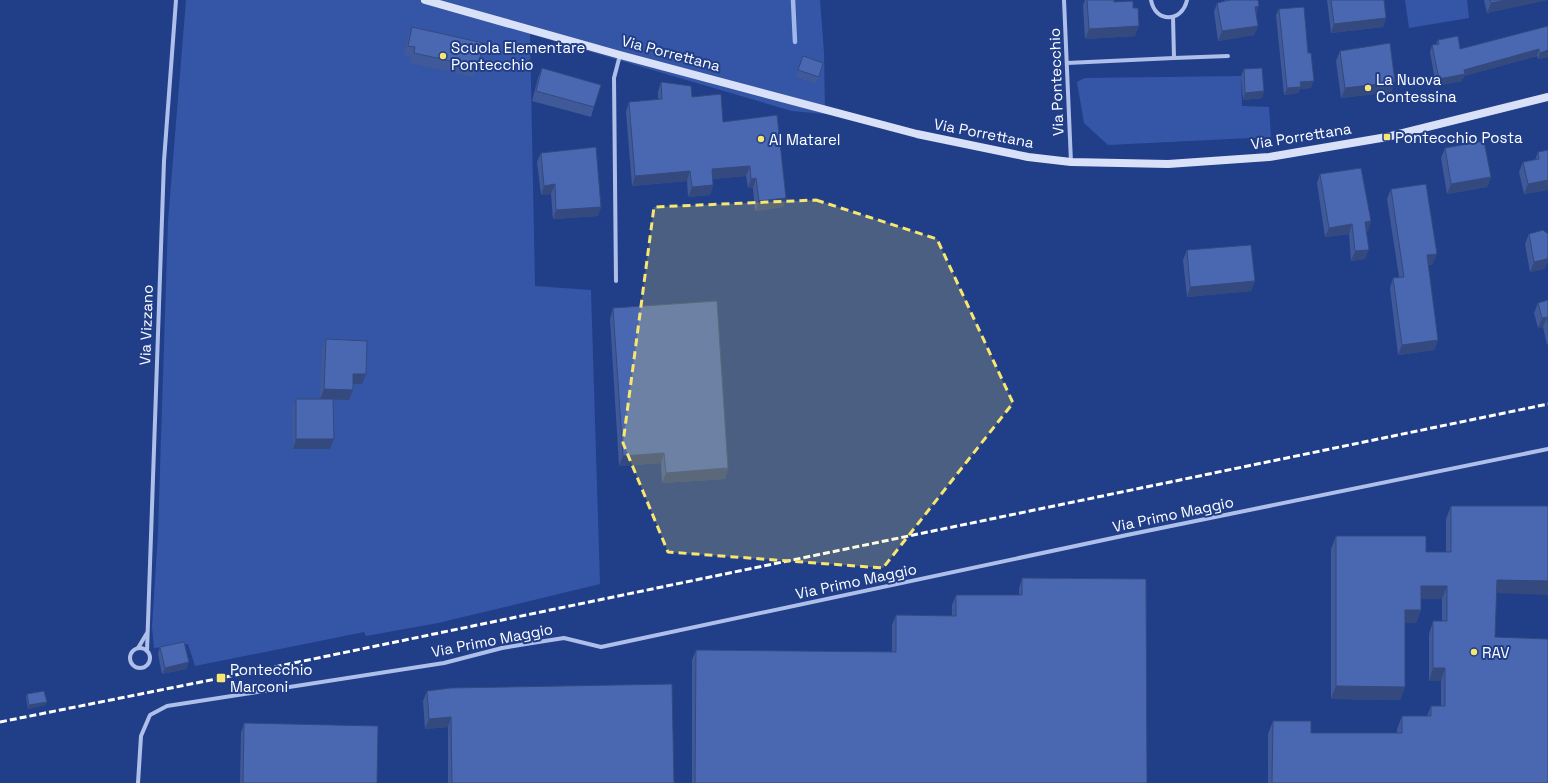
<svg xmlns="http://www.w3.org/2000/svg" width="1548" height="783" font-family="'Space Grotesk',sans-serif">
<style>
.green{fill:#3556a7}
.lines{fill:none;stroke-linecap:round;stroke-linejoin:round}
.stream{stroke:#a1b8ec;stroke-width:4.5}
.minor{stroke:#aebfea;stroke-width:4}
.secondary{stroke:#d9e1f8;stroke-width:8}
.rail{stroke:#fff;stroke-width:3;stroke-dasharray:7 3;stroke-linecap:butt}
.wall{fill:#405999}
.shaded-wall{fill:#34497d}
.building{fill:#4a68b2;stroke:#34497d}
.marked{fill:#f7e66f;fill-opacity:0.2;stroke:#f7e66f;stroke-width:3;stroke-dasharray:8 5;stroke-linejoin:round}
.poi-dot{fill:#f7e66f;stroke:#213e89;stroke-width:1.5}
.labels{text-anchor:middle;dominant-baseline:central;stroke-width:4;stroke-linejoin:round;paint-order:stroke}
.poi-label{font-size:15px;fill:#fff;stroke:#213e89;text-anchor:start}
.street-label{font-size:15px;fill:#fff;stroke:#213e89}
</style>
<rect width="100%" height="100%" fill="#213e89"/>
<g class="green">
<path d="M186,0H820L824,53L825,114L792,111L530,34L535,286L591,290L600,584L438,623L366,636L364,632L195,666L188,644L154,648L152,627L158,533L168,221Z"/>
<path d="M1405,0H1467L1469,18L1409,28Z"/>
<path d="M1241,76L1242,106L1269,107L1271,137L1108,145L1084,123L1077,82L1085,78Z"/>
</g>
<g class="lines">
<path class="stream" d="M793,0L795,42"/>
<g class="minor">
<path d="M1064,0L1071,162"/>
<path d="M1151,0C1155,23 1182,23 1187,0"/>
<path d="M1173,17L1174,58L1228,56"/>
<path d="M1067,63L1174,58"/>
<path d="M616,281L614,78L620,55"/>
<path d="M138,648L147,633"/>
<circle cx="140" cy="658" r="10"/>
<path d="M147,651L164,161L176,0"/>
<path d="M138,783L141,736L150,715L167,706L444,663L502,648L532,643L564,638L601,647L1127,535L1548,449"/>
</g>
<path class="secondary" d="M425,0L620,55L917,134L1028,157L1071,162L1168,164L1269,157L1387,137L1548,97"/>
<path class="rail" d="M0,722L221,678L1548,404"/>
</g>
<g class="wall">
<path d="M1085,0H1114V2L1135,36L1085,39L1083,5Z"/>
<path d="M1224,0H1258L1256,14L1258,26L1254,35L1218,41L1214,12L1217,3L1225,1Z"/>
<path d="M1327,0H1384L1386,18L1383,27L1331,33Z"/>
<path d="M1484,0H1547L1487,13Z"/>
<path d="M1279,9L1308,53L1311,88L1300,89L1298,93L1284,95L1276,15Z"/>
<path d="M1548,26V57L1538,59L1537,56L1464,76L1462,81L1436,86L1430,52L1432,45L1436,44L1438,40L1460,49Z"/>
<path d="M412,27L478,67L474,77L410,63L411,57L404,56L408,37Z"/>
<path d="M1340,51L1395,82L1391,92L1341,98L1336,61Z"/>
<path d="M803,56L823,63L816,84L796,77Z"/>
<path d="M542,68L594,107L591,117L532,101L538,78Z"/>
<path d="M1244,69L1264,91L1262,98L1243,100L1241,76Z"/>
<path d="M661,82L692,97L723,122L786,198L783,207L755,211L753,188H748L746,176L713,179V185L710,195L688,197L687,181L632,186L626,112L629,102L658,100V92Z"/>
<path d="M1445,148L1491,177L1487,187L1447,194L1441,158Z"/>
<path d="M1548,150V190L1524,194L1519,172L1523,162L1535,160L1538,152Z"/>
<path d="M541,153L601,207L598,216L553,219L551,194L541,195L537,162Z"/>
<path d="M1320,174L1371,221L1368,231H1366L1365,259L1351,261L1349,234L1325,237L1317,183Z"/>
<path d="M1391,189L1433,264L1428,265L1438,340L1434,350L1398,355L1390,288L1393,278L1399,277L1387,199Z"/>
<path d="M1529,234L1548,261L1544,269L1530,272L1525,244Z"/>
<path d="M1187,250L1255,281L1251,291L1187,297L1183,260Z"/>
<path d="M1548,300V344L1547,345L1543,327L1538,328L1534,313L1538,303Z"/>
<path d="M613,308L728,468L725,479L662,483L661,463L619,466L610,319Z"/>
<path d="M326,339L362,384H353V390L349,400L320,399L322,350Z"/>
<path d="M296,399L330,449H293L292,409Z"/>
<path d="M1451,506L1496,593L1495,637L1548,783H1268V734L1273,721L1311,733H1397V729L1402,716H1427L1431,706H1441V681H1429V634L1433,621H1442V599H1421V610L1416,623H1405V687L1400,700L1331,699V549L1336,536L1426,552H1446V519Z"/>
<path d="M1022,578L1147,783H692V660L696,650L892,652V625L896,615L952,616V605L956,595H1019V588Z"/>
<path d="M160,647L189,662L186,669L162,674L158,654Z"/>
<path d="M427,691L674,783H448V727L425,729L423,701Z"/>
<path d="M27,694L47,702L45,705L28,709L26,697Z"/>
<path d="M244,723L377,783H240L241,733Z"/>
</g>
<g class="shaded-wall">
<path d="M1506,0H1547L1487,13L1491,3Z"/>
<path d="M1259,6L1256,16L1255,7Z"/>
<path d="M1386,18L1383,27L1331,33L1334,24Z"/>
<path d="M1139,26L1135,36L1085,39L1089,29Z"/>
<path d="M1258,26L1254,35L1218,41L1222,31Z"/>
<path d="M1539,49L1537,56L1464,76L1462,81L1436,86L1439,79L1464,70Z"/>
<path d="M1548,50V57L1538,59L1540,53Z"/>
<path d="M1314,81L1311,88L1300,89L1298,93L1284,95L1287,88L1300,82Z"/>
<path d="M1395,82L1391,92L1341,98L1345,88Z"/>
<path d="M1264,91L1262,98L1243,100L1245,93Z"/>
<path d="M750,166L746,176L709,179L712,169Z"/>
<path d="M690,171L687,181L632,186L635,176Z"/>
<path d="M1491,177L1487,187L1447,194L1451,184Z"/>
<path d="M756,178L753,188H748L751,179Z"/>
<path d="M1548,180V190L1524,194L1528,184Z"/>
<path d="M555,184L551,194L541,195L544,186Z"/>
<path d="M713,185L710,195L688,197L692,187Z"/>
<path d="M786,198L783,207L755,211L759,201Z"/>
<path d="M601,207L598,216L553,219L556,210Z"/>
<path d="M1371,221L1368,231L1362,232L1365,222Z"/>
<path d="M1352,224L1349,234L1325,237L1329,228Z"/>
<path d="M1369,250L1365,259L1351,261L1355,251Z"/>
<path d="M1437,254L1433,264L1423,265L1427,255Z"/>
<path d="M1548,257V261L1544,269L1530,272L1534,262Z"/>
<path d="M1255,281L1251,291L1187,297L1190,287Z"/>
<path d="M1547,317L1543,327L1538,328L1542,318Z"/>
<path d="M1438,340L1434,350L1398,355L1402,345Z"/>
<path d="M353,374H366L362,384H350Z"/>
<path d="M324,389L353,390L349,400L320,399Z"/>
<path d="M296,439H334L330,449H293Z"/>
<path d="M664,453L661,463L619,466L623,456Z"/>
<path d="M728,468L725,479L662,483L666,473Z"/>
<path d="M1497,580L1548,581V595L1492,593Z"/>
<path d="M1421,586H1447L1442,599H1416Z"/>
<path d="M1405,610H1421L1416,623H1400Z"/>
<path d="M189,662L186,669L162,674L165,668Z"/>
<path d="M1433,668H1445L1441,681H1429Z"/>
<path d="M1336,686L1405,687L1400,700L1331,699Z"/>
<path d="M47,702L45,705L28,709L29,705Z"/>
<path d="M451,717L448,727L425,729L429,719Z"/>
</g>
<g class="building">
<path d="M1087,0H1114V2L1133,1V8H1138L1139,26L1089,29Z"/>
<path d="M1229,0H1258L1259,6L1255,7L1258,26L1222,31L1217,3L1230,0Z"/>
<path d="M1331,0H1384L1386,18L1334,24Z"/>
<path d="M1490,0H1506L1491,3Z"/>
<path d="M1304,7L1308,53H1311L1314,81L1300,82L1301,87L1287,88L1279,9Z"/>
<path d="M1548,26V50L1540,53L1539,49L1464,70L1465,74L1439,79L1432,45L1439,44L1438,40L1458,36L1460,49Z"/>
<path d="M412,27L483,43L478,67L414,53L415,47L408,46Z"/>
<path d="M1390,43L1395,82L1345,88L1340,51Z"/>
<path d="M803,56L823,63L819,77L798,70Z"/>
<path d="M542,68L601,85L594,107L536,91Z"/>
<path d="M1262,68L1264,91L1245,93L1244,69Z"/>
<path d="M661,82L691,86L692,97L721,94L723,122L777,115L786,198L759,201L756,178L751,179L750,166L712,169L713,185L692,187L690,171L635,176L629,102L662,99Z"/>
<path d="M1484,141L1491,177L1451,184L1445,148Z"/>
<path d="M596,147L601,207L556,210L555,184L544,186L541,153Z"/>
<path d="M1548,150V180L1528,184L1523,162L1539,159L1538,152Z"/>
<path d="M1361,168L1371,221L1365,222L1369,250L1355,251L1352,224L1329,228L1320,174Z"/>
<path d="M1426,184L1437,254L1427,255L1438,340L1402,345L1393,278L1404,277L1391,189Z"/>
<path d="M1543,230L1548,234V257L1547,259L1534,262L1529,234Z"/>
<path d="M1251,245L1255,281L1190,287L1187,250Z"/>
<path d="M1548,300V322L1547,317L1542,318L1538,303Z"/>
<path d="M717,301L728,468L666,473L664,453L623,456L613,308Z"/>
<path d="M326,339L367,341L366,374H353V390L324,389Z"/>
<path d="M296,399H333L334,439H296Z"/>
<path d="M1451,506H1548V581L1497,580L1495,637L1548,639V783H1272L1273,721H1311V733H1402V716H1431V706H1445V668H1433V621H1447V586H1421V610H1405V687L1336,686V536H1426V552H1451Z"/>
<path d="M1022,578L1146,579L1147,783H695L696,650L896,652V615L956,616V595H1022Z"/>
<path d="M184,642L189,662L165,668L160,647Z"/>
<path d="M672,684L674,783H452L451,717L429,719L427,691L451,688Z"/>
<path d="M44,691L47,702L29,705L27,694Z"/>
<path d="M244,723L378,726L377,783H243Z"/>
</g>
<path class="marked" d="M816,200L937,239L1013,403L883,568L668,552L623,443L654,207Z"/>
<g class="poi-dot">
<circle cx="443" cy="56" r="4"/>
<circle cx="1368" cy="88" r="4"/>
<rect x="1383" y="133" width="8" height="8" rx="2"/>
<circle cx="761" cy="139" r="4"/>
<circle cx="1474" cy="652" r="4"/>
<rect x="216" y="673" width="10" height="10" rx="2"/>
</g>
<g class="labels">
<g class="poi-label">
<text x="451" y="47">Scuola Elementare<tspan x="451" dy="17">Pontecchio</tspan></text>
<text x="1376" y="79">La Nuova<tspan x="1376" dy="17">Contessina</tspan></text>
<text x="1395" y="137">Pontecchio Posta</text>
<text x="769" y="139">Al Matarel</text>
<text x="1482" y="652">RAV</text>
<text x="230" y="669">Pontecchio<tspan x="230" dy="17">Marconi</tspan></text>
</g>
<g class="street-label">
<text transform="translate(671 53) rotate(15)">Via Porrettana</text>
<text transform="translate(1056 82) rotate(-92)">Via Pontecchio</text>
<text transform="translate(984 133) rotate(11)">Via Porrettana</text>
<text transform="translate(1301 136) rotate(-9)">Via Porrettana</text>
<text transform="translate(146 325) rotate(-88)">Via Vizzano</text>
<text transform="translate(1173 514) rotate(-12)">Via Primo Maggio</text>
<text transform="translate(856 581) rotate(-12)">Via Primo Maggio</text>
<text transform="translate(492 640) rotate(-11)">Via Primo Maggio</text>
</g>
</g>
</svg>
